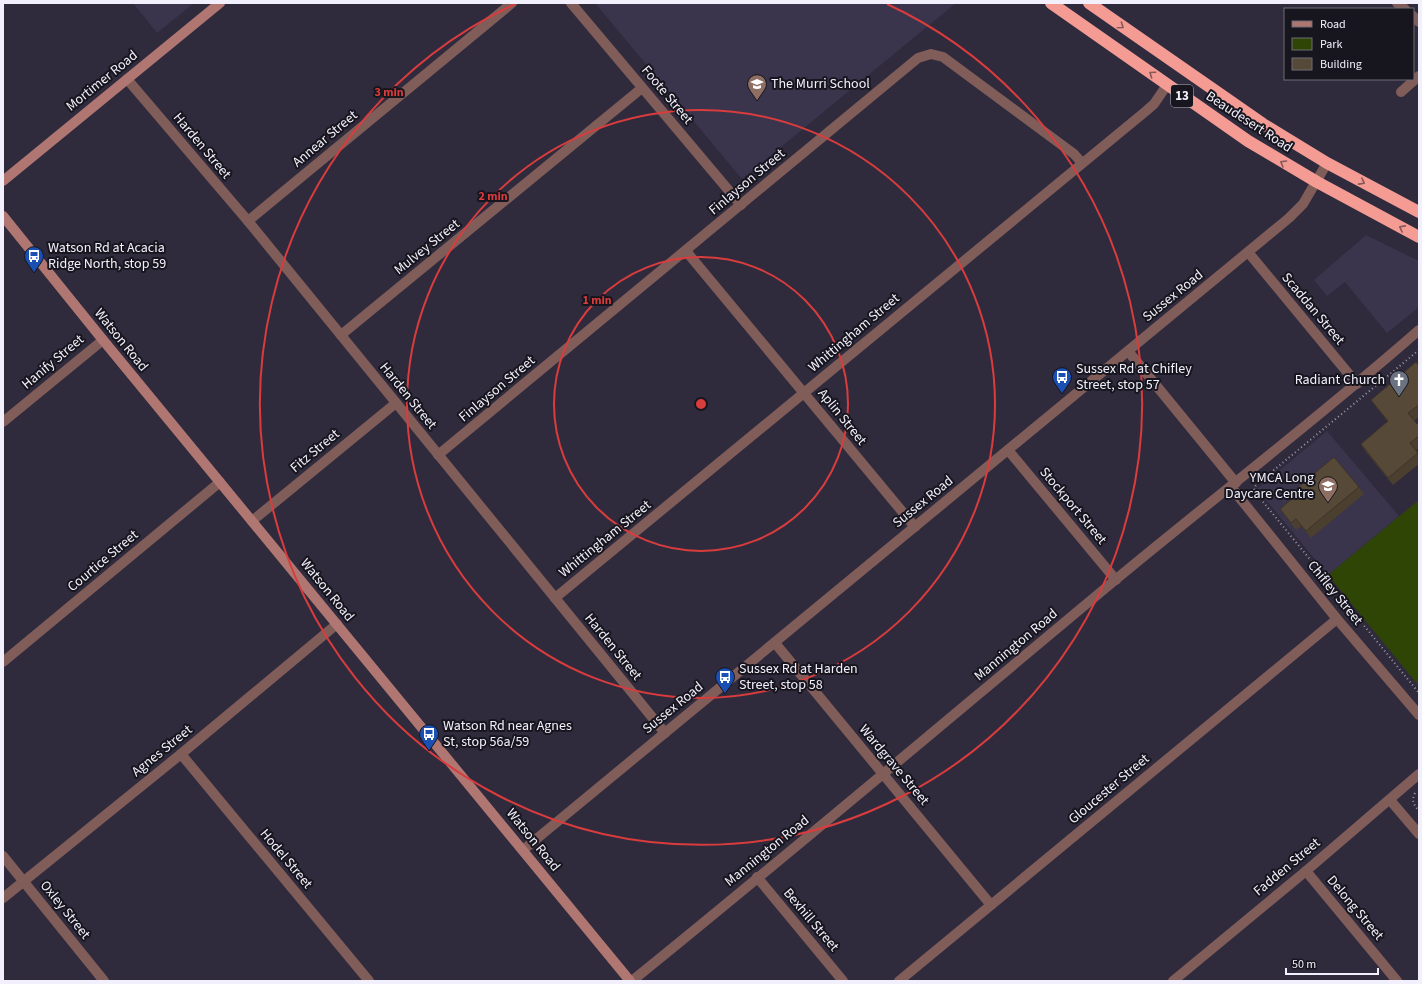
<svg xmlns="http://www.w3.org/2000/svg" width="1422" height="984" font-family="'Source Sans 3',sans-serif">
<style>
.built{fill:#3a344c}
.park{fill:#2f4506}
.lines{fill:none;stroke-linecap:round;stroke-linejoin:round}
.path{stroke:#9a97a6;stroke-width:2;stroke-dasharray:1 3;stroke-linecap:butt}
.street{stroke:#815d5a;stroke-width:10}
.secondary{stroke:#b07772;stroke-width:10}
.highway{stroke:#f49b94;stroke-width:12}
.wall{fill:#4b3f30}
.building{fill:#574938;stroke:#3d3327}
.oneway{stroke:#865858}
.ring{fill:none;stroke:#d93c3d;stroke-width:2}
.labels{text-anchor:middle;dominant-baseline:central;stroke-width:4;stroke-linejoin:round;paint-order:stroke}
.shield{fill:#17151d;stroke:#b0aeb9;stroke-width:1}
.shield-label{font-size:13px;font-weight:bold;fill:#f2f0fc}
.street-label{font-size:14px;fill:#f2f0fc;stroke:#17151d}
.poi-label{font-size:14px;fill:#f2f0fc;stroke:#17151d;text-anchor:start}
.centre{fill:#d93c3d;stroke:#17151d;stroke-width:2}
.ring-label{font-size:12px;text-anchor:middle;font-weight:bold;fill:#d93c3d;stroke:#17151d;stroke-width:4;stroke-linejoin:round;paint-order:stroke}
</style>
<rect width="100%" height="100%" fill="#2f2b3d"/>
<g class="built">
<path d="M133,3H194L157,33Z"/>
<path d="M595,3H956L742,179Z"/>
<path d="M1366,235L1419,261V307L1387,333L1345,282L1327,296L1314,280Z"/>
<path d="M1327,431L1399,516L1328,575L1257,489Z"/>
</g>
<path class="park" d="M1419,500V686L1328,575Z"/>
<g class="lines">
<g class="path">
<path d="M1419,350L1257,484L1254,488L1255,492L1419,693"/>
<path d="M1415,793C1411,801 1414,805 1419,811"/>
</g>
<g class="street">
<path d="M571,3L741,205"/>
<path d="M1397,3L1405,9"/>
<path d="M1413,16L1419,22"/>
<path d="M127,79L248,221L665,733"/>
<path d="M1401,92L1419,76"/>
<path d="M248,221L512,3"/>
<path d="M686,251L915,527"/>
<path d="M1248,252L1357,384"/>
<path d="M341,335L642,88"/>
<path d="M1128,351L1236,483"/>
<path d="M3,422L103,340"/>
<path d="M1008,450L1116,580"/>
<path d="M438,455L918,58L931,54L943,57L1074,154L1082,163"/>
<path d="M1231,487L1337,619L1419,715"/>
<path d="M252,521L396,403"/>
<path d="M555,598L1146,111L1154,104L1167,85"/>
<path d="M775,643L991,905"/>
<path d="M3,662L220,482"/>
<path d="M181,754L369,981"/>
<path d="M1390,800L1419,834"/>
<path d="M523,850L1289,218L1303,204L1327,163"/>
<path d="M3,856L104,981"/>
<path d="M1306,871L1397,981"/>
<path d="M757,877L843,981"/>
<path d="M3,898L181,754L337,624"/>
<path d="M632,981C794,850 953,715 1114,581C1215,497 1320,417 1419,330"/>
<path d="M899,981L1337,619"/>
<path d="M1173,981L1306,871L1419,774"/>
</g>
<g class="secondary">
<path d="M3,181L220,3"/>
<path d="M3,216L103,340L630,981"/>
</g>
<g class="highway">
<path d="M1051,3L1248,141L1317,182L1419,237"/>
<path d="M1089,3L1263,124L1327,163L1419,212"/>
</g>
</g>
<g class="wall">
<path d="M1419,366V417L1414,421L1417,424L1419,422V448L1416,450L1419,454V464L1393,485L1366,452L1361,444L1388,422L1371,400Z"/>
<path d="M1359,487L1364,494L1311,538L1301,526L1296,530L1280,509L1299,492Z"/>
</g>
<g class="building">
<path d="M1416,362L1419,366V405L1408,413L1417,424L1419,422V436L1410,443L1418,453L1388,478L1361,444L1388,421L1371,400Z"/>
<path d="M1334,457L1359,487L1306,531L1296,519L1291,523L1280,509L1300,492L1297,488Z"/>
</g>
<defs><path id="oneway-chevron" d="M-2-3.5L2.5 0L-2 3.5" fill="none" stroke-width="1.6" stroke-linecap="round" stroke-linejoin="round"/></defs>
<g class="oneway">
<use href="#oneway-chevron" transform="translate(1121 26) rotate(35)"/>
<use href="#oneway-chevron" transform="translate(1152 74) rotate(-145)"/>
<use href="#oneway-chevron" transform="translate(1283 163) rotate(-149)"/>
<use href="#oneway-chevron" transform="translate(1362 182) rotate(28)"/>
<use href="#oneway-chevron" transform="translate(1402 228) rotate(-152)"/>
</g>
<g class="ring">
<circle cx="701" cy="404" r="147"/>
<circle cx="701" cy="404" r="294"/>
<path d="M887 4A441 441 0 1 1 515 4"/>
</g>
<defs>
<symbol id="school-pin" viewBox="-11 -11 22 30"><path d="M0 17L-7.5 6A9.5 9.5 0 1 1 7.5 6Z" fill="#8d6e63" stroke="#17151d"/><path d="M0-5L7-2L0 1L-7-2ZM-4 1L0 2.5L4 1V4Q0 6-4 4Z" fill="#fff"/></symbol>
<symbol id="bus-pin" viewBox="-11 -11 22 30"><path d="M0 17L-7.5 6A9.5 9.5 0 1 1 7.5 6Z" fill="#1a4fb4" stroke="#17151d"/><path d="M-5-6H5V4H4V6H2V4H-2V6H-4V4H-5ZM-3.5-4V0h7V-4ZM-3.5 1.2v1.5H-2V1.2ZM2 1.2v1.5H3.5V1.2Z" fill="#fff"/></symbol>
<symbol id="church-pin" viewBox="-11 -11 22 30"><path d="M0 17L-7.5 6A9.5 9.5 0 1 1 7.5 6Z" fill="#6b7280" stroke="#17151d"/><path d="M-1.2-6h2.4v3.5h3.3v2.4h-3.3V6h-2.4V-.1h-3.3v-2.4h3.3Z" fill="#fff"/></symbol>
</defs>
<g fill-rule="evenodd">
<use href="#school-pin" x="746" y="73" width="22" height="30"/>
<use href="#bus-pin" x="23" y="245" width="22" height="30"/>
<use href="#bus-pin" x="1051" y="366" width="22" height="30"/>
<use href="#church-pin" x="1388" y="369" width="22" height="30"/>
<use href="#school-pin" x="1317" y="475" width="22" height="30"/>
<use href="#bus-pin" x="714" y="666" width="22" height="30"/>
<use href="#bus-pin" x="418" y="723" width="22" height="30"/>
</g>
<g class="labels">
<rect class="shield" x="1171" y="85" width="22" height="22" rx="3"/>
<g class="shield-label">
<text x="1182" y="96">13</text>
</g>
<g class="street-label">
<text transform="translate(102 81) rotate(-39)">Mortimer Road</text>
<text transform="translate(667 95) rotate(50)">Foote Street</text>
<text transform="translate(1249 122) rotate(33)">Beaudesert Road</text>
<text transform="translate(325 139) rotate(-40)">Annear Street</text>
<text transform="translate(202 146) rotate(50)">Harden Street</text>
<text transform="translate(747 182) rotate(-40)">Finlayson Street</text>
<text transform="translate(427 247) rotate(-39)">Mulvey Street</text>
<text transform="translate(1173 296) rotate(-39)">Sussex Road</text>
<text transform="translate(1313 309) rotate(50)">Scaddan Street</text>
<text transform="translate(854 333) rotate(-40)">Whittingham Street</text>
<text transform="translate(121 340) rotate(51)">Watson Road</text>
<text transform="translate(53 362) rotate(-40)">Hanify Street</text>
<text transform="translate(497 389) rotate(-40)">Finlayson Street</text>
<text transform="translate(408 396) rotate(51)">Harden Street</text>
<text transform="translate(842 417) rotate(51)">Aplin Street</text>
<text transform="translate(315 451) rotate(-40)">Fitz Street</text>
<text transform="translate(923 502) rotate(-39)">Sussex Road</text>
<text transform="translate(1073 506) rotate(50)">Stockport Street</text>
<text transform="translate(605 539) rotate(-39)">Whittingham Street</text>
<text transform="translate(103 561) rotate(-40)">Courtice Street</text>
<text transform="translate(327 590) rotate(51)">Watson Road</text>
<text transform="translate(1335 593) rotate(51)">Chifley Street</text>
<text transform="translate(1016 645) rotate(-40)">Mannington Road</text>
<text transform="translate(613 647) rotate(51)">Harden Street</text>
<text transform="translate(673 708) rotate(-39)">Sussex Road</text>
<text transform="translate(162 751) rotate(-39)">Agnes Street</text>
<text transform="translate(894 765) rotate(50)">Wardgrave Street</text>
<text transform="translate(1109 789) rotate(-40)">Gloucester Street</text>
<text transform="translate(533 840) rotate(51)">Watson Road</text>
<text transform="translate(767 851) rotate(-39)">Mannington Road</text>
<text transform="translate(286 859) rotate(50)">Hodel Street</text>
<text transform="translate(1287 867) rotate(-40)">Fadden Street</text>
<text transform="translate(1355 908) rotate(50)">Delong Street</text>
<text transform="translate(65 910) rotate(51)">Oxley Street</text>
<text transform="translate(811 920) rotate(50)">Bexhill Street</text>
</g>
<g class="poi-label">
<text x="771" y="84">The Murri School</text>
<text x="48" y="248">Watson Rd at Acacia<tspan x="48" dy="16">Ridge North, stop 59</tspan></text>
<text x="1076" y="369">Sussex Rd at Chifley<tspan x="1076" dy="16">Street, stop 57</tspan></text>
<text x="1385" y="380" text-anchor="end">Radiant Church</text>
<text x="1314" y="478" text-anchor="end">YMCA Long<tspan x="1314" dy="16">Daycare Centre</tspan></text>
<text x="739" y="669">Sussex Rd at Harden<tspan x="739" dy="16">Street, stop 58</tspan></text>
<text x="443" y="726">Watson Rd near Agnes<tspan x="443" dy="16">St, stop 56a/59</tspan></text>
</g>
</g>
<circle cx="701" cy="404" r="6" class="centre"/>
<g class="ring-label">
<text x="389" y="96">3 min</text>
<text x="493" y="200">2 min</text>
<text x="597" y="304">1 min</text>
</g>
<rect width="1422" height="984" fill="none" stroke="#f2f0fc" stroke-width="8"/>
<rect x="1284" y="8" width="130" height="72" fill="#17151d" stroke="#6f6d76"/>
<rect x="1292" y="21" width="20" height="6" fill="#b07772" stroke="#6f6d76"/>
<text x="1320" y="28" font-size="12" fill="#f2f0fc">Road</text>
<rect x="1292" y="38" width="20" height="12" fill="#2f4506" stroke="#6f6d76"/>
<text x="1320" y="48" font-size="12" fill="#f2f0fc">Park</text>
<rect x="1292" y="58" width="20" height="12" fill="#574938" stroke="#6f6d76"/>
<text x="1320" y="68" font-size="12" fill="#f2f0fc">Building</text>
<path d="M1286 968v6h92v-6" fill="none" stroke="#f2f0fc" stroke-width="2"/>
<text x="1292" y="968" font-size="12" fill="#f2f0fc" stroke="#17151d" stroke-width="3" paint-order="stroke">50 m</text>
</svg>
